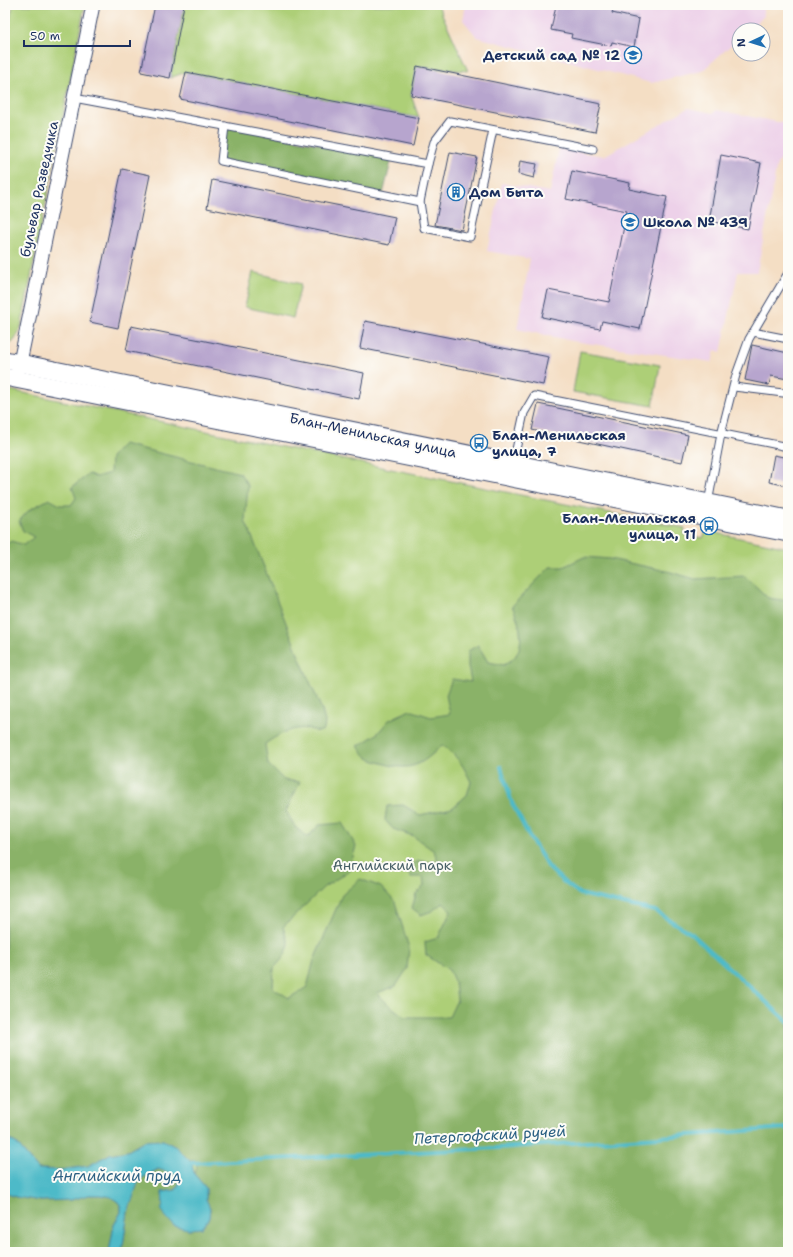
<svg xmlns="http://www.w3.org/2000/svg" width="793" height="1257" font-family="'Shantell Sans',sans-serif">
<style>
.built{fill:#edd1e9}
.green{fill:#adcf77;stroke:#647f6a}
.forest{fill:#8ab268;stroke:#527063}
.water{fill:#4dbac8;stroke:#347493}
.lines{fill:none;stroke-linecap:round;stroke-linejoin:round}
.stream{stroke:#4dbac8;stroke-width:4}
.building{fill:#b7a5ce}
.service-casing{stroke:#3c496d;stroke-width:9}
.minor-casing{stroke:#3c496d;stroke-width:15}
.tertiary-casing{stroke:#3c496d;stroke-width:19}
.service{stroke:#fff;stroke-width:7}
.minor{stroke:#fff;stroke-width:13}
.tertiary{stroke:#fff;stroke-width:17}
.labels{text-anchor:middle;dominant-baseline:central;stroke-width:4;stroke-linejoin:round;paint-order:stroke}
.poi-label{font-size:14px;font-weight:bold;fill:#1b2f5e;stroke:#fdfcf7;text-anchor:start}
.street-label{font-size:14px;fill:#1b2f5e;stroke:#fdfcf7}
.park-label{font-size:14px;fill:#475f66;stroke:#fdfcf7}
.water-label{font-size:15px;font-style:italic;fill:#2c6083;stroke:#fdfcf7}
</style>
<rect width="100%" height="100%" fill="#fdfcf7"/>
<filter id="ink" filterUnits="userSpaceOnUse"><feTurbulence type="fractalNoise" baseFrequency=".025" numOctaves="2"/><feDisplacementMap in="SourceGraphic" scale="8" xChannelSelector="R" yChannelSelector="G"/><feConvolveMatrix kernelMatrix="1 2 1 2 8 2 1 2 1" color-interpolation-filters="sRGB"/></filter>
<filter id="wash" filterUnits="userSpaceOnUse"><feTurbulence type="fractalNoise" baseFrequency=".012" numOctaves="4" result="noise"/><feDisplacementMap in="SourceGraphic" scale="16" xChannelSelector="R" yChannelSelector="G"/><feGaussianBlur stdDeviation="0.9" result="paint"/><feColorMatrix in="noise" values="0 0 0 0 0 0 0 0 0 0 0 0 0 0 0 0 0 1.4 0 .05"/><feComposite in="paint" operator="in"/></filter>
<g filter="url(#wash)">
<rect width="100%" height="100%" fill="#f4dec4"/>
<g class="built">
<path d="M466,5H762L764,16L748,30H739V38L702,71L651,83L477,37L463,20Z"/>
<path d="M688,108L713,113L717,110L788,124V152L777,164L757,272H738L721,352L715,350L712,362L573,341L517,329L530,259L487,251L502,183L550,192L559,149L604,156Z"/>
</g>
<g class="green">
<path d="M13,5H85L21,327L16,338L12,343L5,342V43Z"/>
<path d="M185,5H438L468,71L417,67L411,95L419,118L186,72L170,78Z"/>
<path d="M253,272L301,284L293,318L245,307Z"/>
<path d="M580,351L660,365L653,406L573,392Z"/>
<path d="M5,389L321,455L685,528L684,535L703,538L706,531L788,548V1252H5Z"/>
</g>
<g class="forest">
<path d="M225,126L392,158L383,194L221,161Z"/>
<path d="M123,444L240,473L248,486L245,521L251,534L301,661L322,710L325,722L324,730L318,732C299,723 281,733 265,744L268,764L284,780L300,782L286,811L296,828L308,837L319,825L342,823L356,846L349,871L324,887L283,927L289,946L283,958L274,968L273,988L289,998L307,987L314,960L342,895L360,879L381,887L395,902L409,948L407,969L396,986L377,993L389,1005L405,1017H449L457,1000L455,983L449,970L426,955L425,942L438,938L451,911L443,903L432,911L421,915L412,908L416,894L424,886L423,877H411L405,867L419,861L438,862L434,851L413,836L393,829L385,820L387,806L403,805L420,815L452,808L467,795L471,782C462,763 458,757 442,745C423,764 412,772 385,764C369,759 368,761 358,746L377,734L389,720L410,710L431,717L450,714L446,695L452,679L471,682L468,666V651L478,645L488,662L504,665C508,662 514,659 516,655C525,642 519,620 512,606L550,567H563L584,557L610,559L667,571L695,579L745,576L768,598L788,601V1252H122L128,1212L139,1179L159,1169L176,1175L179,1183L176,1190L162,1192L163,1203L188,1229L201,1228L209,1218L210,1208L206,1199V1188L194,1174L197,1168L196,1161H190L176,1147L163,1140L145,1141L128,1151L110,1154L89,1166L61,1170L38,1169L16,1143L5,1138V545L11,541L24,545L34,537L23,531L19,521L29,510L49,499L60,505H71L76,498L72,487L89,474L96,477L110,473L111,457Z"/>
<path d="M5,1193L16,1197L41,1201L71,1200L89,1195H100L111,1197L118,1202L121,1206V1212L114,1225L109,1252H5Z"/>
</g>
<path class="water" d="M5,1138L16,1143L38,1169L61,1170L88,1166L110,1154L128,1151L145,1141L163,1140L176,1147L192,1163L194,1174L206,1188V1199L210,1208L209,1218L201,1228L188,1229L174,1226L161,1211L163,1203L162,1192L176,1190L179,1183L176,1175L158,1169L139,1180L128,1212L122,1252H109L114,1225L121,1212V1206L118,1202L111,1197L100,1195H89L71,1200L41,1201L16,1197L5,1193Z"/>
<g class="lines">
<g class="stream">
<path d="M501,767L512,803L529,836L549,868L565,883L580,894L655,911L692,934L788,1022"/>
<path d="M192,1163L498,1148L788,1128"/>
</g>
</g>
<g id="blocks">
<g class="building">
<path d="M155,5H184L170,78L141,72Z"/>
<path d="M556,5H570L584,8L585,5H614L612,13L639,19L634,47L612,42L611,46L571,38L572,34L551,30Z"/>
<path d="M417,66L601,104L595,132L411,95Z"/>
<path d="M186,72L419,118L413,146L180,99Z"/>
<path d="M450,152L477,157L462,230L435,225Z"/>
<path d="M721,155L761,163L748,229L709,221Z"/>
<path d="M520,161L537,164L534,178L518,174Z"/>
<path d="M122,169L150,175L118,328L90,322Z"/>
<path d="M572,171L630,183L629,189L667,197L640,329L602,321L600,329L542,317L548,290L609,302L627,211L566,199Z"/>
<path d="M212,180L395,217L389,245L207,208Z"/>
<path d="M365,321L549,357L543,385L360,348Z"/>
<path d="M131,326L364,373L359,399L126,351Z"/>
<path d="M752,345L788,353V379L771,376L769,385L745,380Z"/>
<path d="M538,404L688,435L682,462L532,430Z"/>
<path d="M774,455L788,458V486L769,482Z"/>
</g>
</g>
</g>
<g filter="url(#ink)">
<use href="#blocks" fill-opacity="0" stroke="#3c496d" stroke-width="1"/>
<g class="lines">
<defs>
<g id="service">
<path d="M74,98L428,164L434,142L450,121L593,149"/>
<path d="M225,126L221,161L420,202"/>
<path d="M428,164L420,202L424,228L470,237L493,130"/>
<path d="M753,332L788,339"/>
<path d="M734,387L783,393L788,392"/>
<path d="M513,463L524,413L534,396L788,447"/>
<path d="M708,503L721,434L736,375L749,339L788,273"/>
</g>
<path id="minor" d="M18,372L93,5"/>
<g id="tertiary">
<path d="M5,360L788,519"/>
<path d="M5,377L788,533"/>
</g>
</defs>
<use href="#service" class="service-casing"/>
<use href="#minor" class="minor-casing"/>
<use href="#tertiary" class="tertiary-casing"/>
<use href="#service" class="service"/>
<use href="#minor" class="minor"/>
<use href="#tertiary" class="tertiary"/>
</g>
</g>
<defs>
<symbol id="school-ring" viewBox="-11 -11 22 22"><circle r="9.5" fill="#fdfcf7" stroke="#1f6fb2" stroke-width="1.5"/><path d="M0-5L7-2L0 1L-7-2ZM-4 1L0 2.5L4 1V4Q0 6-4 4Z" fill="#1f6fb2"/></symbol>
<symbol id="building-ring" viewBox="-11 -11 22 22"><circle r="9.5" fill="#fdfcf7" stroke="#1f6fb2" stroke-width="1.5"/><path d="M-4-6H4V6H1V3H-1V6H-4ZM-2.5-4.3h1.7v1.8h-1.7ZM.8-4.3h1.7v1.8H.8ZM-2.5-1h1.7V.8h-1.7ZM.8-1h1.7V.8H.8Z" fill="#1f6fb2"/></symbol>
<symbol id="bus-ring" viewBox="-11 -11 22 22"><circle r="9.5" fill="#fdfcf7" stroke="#1f6fb2" stroke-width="1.5"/><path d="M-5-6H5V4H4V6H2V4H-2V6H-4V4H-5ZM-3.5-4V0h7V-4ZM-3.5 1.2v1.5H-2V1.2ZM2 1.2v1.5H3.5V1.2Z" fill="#1f6fb2"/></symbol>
</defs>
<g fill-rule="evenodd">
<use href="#school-ring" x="623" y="45" width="20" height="20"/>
<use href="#building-ring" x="446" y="182" width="20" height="20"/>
<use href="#school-ring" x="620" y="212" width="20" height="20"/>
<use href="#bus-ring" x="469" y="433" width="20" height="20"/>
<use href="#bus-ring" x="699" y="516" width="20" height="20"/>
</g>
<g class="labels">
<g class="poi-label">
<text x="620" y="55" text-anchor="end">Детский сад № 12</text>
<text x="469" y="192">Дом Быта</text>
<text x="643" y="222">Школа № 439</text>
<text x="492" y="435">Блан-Менильская<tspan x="492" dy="16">улица, 7</tspan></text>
<text x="696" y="518" text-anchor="end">Блан-Менильская<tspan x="696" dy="16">улица, 11</tspan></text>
</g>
<g class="street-label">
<text transform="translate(39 189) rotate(-78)">бульвар Разведчика</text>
<text transform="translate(373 435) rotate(12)">Блан-Менильская улица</text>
</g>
<g class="park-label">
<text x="392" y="865">Английский парк</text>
</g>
<g class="water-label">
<text transform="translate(490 1135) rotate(-3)">Петергофский ручей</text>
<text x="117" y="1176">Английский пруд</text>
</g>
</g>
<rect width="793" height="1257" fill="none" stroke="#fdfcf7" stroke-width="20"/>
<g transform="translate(751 42) rotate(266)"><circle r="19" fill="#fdfcf7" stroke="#a3aaba"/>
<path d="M0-3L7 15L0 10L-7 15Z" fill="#1f6fb2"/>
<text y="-6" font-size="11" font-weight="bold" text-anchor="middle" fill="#1b2f5e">N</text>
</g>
<path d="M24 40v6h106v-6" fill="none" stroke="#1b2f5e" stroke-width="2"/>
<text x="30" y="40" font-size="12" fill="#1b2f5e" stroke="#fdfcf7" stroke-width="3" paint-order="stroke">50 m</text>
</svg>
